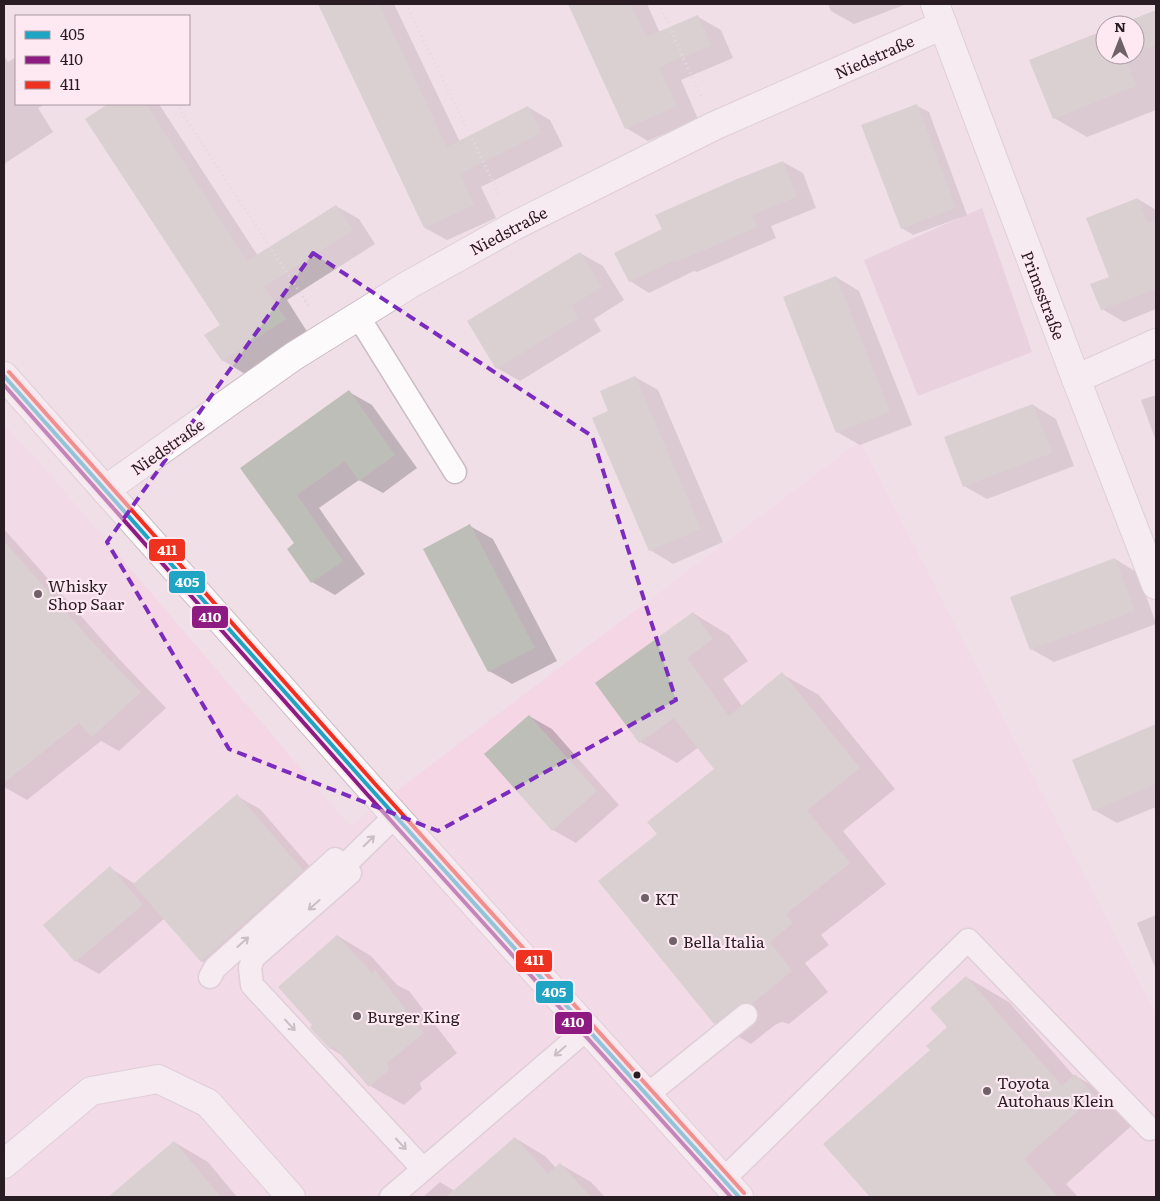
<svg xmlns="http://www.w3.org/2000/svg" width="1160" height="1201" font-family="Literata,serif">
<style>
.built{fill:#f4d6e5}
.green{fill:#dfc0d0}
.shadow{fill:#0003}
.building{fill:#bebeb9}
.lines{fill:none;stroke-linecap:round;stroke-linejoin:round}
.lane-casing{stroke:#cabcc3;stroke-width:25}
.street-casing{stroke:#cabcc3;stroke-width:30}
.secondary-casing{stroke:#cabcc3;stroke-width:30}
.path{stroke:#d9d4d7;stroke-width:3;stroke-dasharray:1 4;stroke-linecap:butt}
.lane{stroke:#fdfafc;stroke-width:22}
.street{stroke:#fdfafc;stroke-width:28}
.secondary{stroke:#fdfafc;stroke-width:28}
.bus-1-casing{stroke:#fee9f3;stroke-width:8}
.bus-2-casing{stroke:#fee9f3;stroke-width:8}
.bus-3-casing{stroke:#fee9f3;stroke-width:8}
.bus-1{stroke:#20a4c4;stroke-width:4}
.bus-2{stroke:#8e1b81;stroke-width:4}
.bus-3{stroke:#ef3120;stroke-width:4}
.oneway{stroke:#9e979a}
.marked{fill:none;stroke:#7b2cbf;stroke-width:4;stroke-dasharray:10 6;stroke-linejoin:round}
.poi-dot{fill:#6f6168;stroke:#fee9f3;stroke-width:2}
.bus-dot{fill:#291d23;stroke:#fee9f3;stroke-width:2}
.labels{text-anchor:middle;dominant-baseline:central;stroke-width:4.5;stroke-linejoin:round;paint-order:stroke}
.street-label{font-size:16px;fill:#291d23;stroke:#fee9f3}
.poi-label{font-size:16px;fill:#291d23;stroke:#fee9f3;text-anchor:start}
.line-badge{stroke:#fee9f3;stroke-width:2}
.badge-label{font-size:14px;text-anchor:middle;font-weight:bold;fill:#fff}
</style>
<rect width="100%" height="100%" fill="#f1dfe8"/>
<path class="built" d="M4,424L40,463L350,826L860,441L1156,1014V1197H4Z"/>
<path class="green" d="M982,208L1032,352L918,396L864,260Z"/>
<g class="shadow">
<path d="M319,4H394L460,142L528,107L550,120L563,146L481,187L496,218L447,240L425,228Z"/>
<path d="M570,4H647L660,33L698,17L721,30L733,58L681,80L698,119L648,141L626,128Z"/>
<path d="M828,4H903L904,5L854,24L831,11Z"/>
<path d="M1156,12V110L1087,137L1054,118L1105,32V55H1135V25H1122Z"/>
<path d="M4,56L8,62L16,57V104H45L38,108L53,132L4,164Z"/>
<path d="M110,104H159L258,256L336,206L359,219L375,244L287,300L308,333L245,374L222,360L221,325L86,119Z"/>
<path d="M917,106L929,112L967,215L913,235L902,228Z"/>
<path d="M783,162L803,173L816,208L771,226L776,238L697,272L694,271L649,293L630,281L663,230Z"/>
<path d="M1138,199L1156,210V309L1124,322L1102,309L1110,277Z"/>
<path d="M580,253L603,266L624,300L594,319L601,331L520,381L497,368Z"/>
<path d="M836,277L859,291L912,425L860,445L837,432Z"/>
<path d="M635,377L658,390L723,542L673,564L650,550L609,411Z"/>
<path d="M349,392L372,405L417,468L383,493L359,480L319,508L365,574L335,595L312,582L296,544L242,468Z"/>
<path d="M1156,395V441L1141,400Z"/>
<path d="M1033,405L1056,419L1074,466L987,499L964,486Z"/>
<path d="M470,526L493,539L557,661L512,684L489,671Z"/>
<path d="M4,529L120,660L166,708L119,751L101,741L27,800L4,787V686L21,672L4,652Z"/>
<path d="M1115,559L1138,573L1156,624L1054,662L1031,649Z"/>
<path d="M693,613L729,635L748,661L723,679L742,706L782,674L819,695L895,789L843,831L886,884L821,935L829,945L805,963L828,992L789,1024L782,1022L775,1025L751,1044L715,1023L659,834L716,769L699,747L677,763L640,742Z"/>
<path d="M529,716L552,729L619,805L576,843L553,830Z"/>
<path d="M1156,726V807L1117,823L1094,810L1073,760Z"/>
<path d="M237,796L260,809L325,884L224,974L201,961L164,919L99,974L76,961L110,868L135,884Z"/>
<path d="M1156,915V970L1137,923Z"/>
<path d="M338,936L371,956L397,985L409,991L457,1053L420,1083L422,1089L404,1105L370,1086L343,1056L330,1048Z"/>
<path d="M966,977L1009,1002L1075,1077L1076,1076L1119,1101L1137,1121L1066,1184L1078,1197H872L825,1144L931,1050L949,1027Z"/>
<path d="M515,1138L545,1156L556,1168L560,1164L591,1182L605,1197H423L440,1182L455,1191Z"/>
<path d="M174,1142L208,1162L237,1197H110Z"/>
</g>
<g class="building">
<path d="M318,4H379L447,147L528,106L541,133L460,174L474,205L424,228Z"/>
<path d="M568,4H631L646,37L698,15L711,46L659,67L677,106L625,129Z"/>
<path d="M1156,10V45L1135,53V25H1118Z"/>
<path d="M1105,30V55H1131L1125,57L1136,86L1053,119L1029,60Z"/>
<path d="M108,104H146L247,261L336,205L353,230L264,287L286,319L222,361L204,335L220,325L85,119Z"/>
<path d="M917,104L956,208L901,229L861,125Z"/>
<path d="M783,161L797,197L752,215L758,227L676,262L675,260L629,282L614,253L662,229L655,215L737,179Z"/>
<path d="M1138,198L1148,223L1156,220V289L1101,310L1090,284L1109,277L1086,218Z"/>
<path d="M580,252L602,287L571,306L579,318L496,369L467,321Z"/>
<path d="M836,276L890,412L836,433L783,297Z"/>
<path d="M635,376L701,529L649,551L592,418L608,411L600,391Z"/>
<path d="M349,390L395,455L359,481L345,461L297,495L343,561L311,583L287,549L294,543L240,468Z"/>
<path d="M1033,404L1052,453L963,487L944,437Z"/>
<path d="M470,524L535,648L488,672L423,549Z"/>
<path d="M4,541L94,644L141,692L92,737L79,723L4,783Z"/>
<path d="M1115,558L1135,611L1030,650L1010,597Z"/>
<path d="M693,612L713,639L687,658L729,716L782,672L860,768L807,810L850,863L786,914L793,923L770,942L792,971L752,1004L744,1002L738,1005L714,1024L598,881L657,834L647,822L714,769L674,718L639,743L595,683Z"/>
<path d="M529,715L597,791L552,831L484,754Z"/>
<path d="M1156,724V784L1093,811L1072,760Z"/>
<path d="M237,794L303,870L201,962L133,884Z"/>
<path d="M110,866L143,905L75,962L43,925Z"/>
<path d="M337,935L372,973L375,970L424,1033L387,1063L389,1070L369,1087L333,1046L330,1049L310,1028L312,1025L278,987Z"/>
<path d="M966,976L1062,1086L1075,1074L1095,1096L1024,1159L1058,1197H870L823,1144L930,1050L926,1046L947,1027L930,1008Z"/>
<path d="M515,1137L548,1174L560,1163L591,1197H446Z"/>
<path d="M174,1141L221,1197H108Z"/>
</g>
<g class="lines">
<defs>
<g id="lane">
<path d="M358,316L455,472"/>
<path d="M344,866L395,816"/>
<path d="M210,977L215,968L332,862L335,859L350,873L253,958L250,968L252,985L423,1169"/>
<path d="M647,1095L746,1015"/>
<path d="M723,1180L968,940L1150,1129"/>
<path d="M391,1197L587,1029"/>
</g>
<g id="street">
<path d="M935,4L1076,379L1156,585"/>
<path d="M1076,379L1156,343"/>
<path d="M105,490L294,356L410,284L514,226L714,126L943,25"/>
<path d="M4,1164L91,1091L158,1079L208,1103L291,1197"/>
</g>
<path id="secondary" d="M4,376L371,789L739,1197"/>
</defs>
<use href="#lane" class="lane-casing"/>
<use href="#street" class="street-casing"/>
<use href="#secondary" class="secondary-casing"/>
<g class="path">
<path d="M406,4L500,196"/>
<path d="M659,4L701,97"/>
<path d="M176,104L310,308"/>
</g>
<use href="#lane" class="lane"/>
<use href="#street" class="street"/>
<use href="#secondary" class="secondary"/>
<defs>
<path id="bus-1" d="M4,376L371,789L739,1197"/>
<path id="bus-2" d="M4,385L366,793L731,1197"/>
<path id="bus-3" d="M9,372L376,785L744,1193"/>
</defs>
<use href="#bus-1" class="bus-1-casing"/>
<use href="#bus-2" class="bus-2-casing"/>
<use href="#bus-3" class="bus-3-casing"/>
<use href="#bus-1" class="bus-1"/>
<use href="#bus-2" class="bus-2"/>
<use href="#bus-3" class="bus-3"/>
</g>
<defs><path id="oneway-shaft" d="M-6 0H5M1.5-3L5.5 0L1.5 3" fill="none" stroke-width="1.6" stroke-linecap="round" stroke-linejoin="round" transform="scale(1.25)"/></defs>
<g class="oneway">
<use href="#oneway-shaft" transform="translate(369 841) rotate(-44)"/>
<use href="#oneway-shaft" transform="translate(314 905) rotate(139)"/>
<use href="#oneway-shaft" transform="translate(243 942) rotate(-42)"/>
<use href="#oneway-shaft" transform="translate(290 1025) rotate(47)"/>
<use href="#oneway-shaft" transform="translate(560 1051) rotate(139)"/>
<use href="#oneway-shaft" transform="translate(401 1144) rotate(47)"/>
</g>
<path d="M0 0H1160V1201H0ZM313,253L592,436L676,700L438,831L229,749L107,542Z" fill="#f1dfe8" fill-opacity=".55" fill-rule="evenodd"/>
<path class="marked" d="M313,253L592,436L676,700L438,831L229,749L107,542Z"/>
<g class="poi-dot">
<circle cx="38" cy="594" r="5"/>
<circle cx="645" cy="898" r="5"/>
<circle cx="673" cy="941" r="5"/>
<circle cx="357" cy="1016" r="5"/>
<circle cx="987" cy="1091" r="5"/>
</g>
<circle class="bus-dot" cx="637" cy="1075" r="4.5"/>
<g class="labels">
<g class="street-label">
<text transform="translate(874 56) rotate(-24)">Niedstraße</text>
<text transform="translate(508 230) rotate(-28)">Niedstraße</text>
<text transform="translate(1044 295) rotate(69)">Primsstraße</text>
<text transform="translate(167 446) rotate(-35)">Niedstraße</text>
</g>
<g class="poi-label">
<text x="48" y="585">Whisky<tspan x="48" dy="18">Shop Saar</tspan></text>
<text x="655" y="898">KT</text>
<text x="683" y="941">Bella Italia</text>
<text x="367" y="1016">Burger King</text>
<text x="997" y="1082">Toyota<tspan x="997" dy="18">Autohaus Klein</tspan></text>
</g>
</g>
<g class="line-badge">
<rect x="148" y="538" width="38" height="24" rx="5" fill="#ef3120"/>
<rect x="168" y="570" width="38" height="24" rx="5" fill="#20a4c4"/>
<rect x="191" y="605" width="38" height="24" rx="5" fill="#8e1b81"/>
<rect x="515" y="949" width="38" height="24" rx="5" fill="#ef3120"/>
<rect x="535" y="980" width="39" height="24" rx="5" fill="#20a4c4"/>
<rect x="554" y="1011" width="39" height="24" rx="5" fill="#8e1b81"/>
</g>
<g class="badge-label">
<text x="167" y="555">411</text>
<text x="187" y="587">405</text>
<text x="210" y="622">410</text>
<text x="534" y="965">411</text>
<text x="554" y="997">405</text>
<text x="573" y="1027">410</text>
</g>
<rect width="1160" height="1201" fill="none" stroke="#291d23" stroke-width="10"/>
<rect x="15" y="15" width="175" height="90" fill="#fee9f3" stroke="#a997a0"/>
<rect x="25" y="31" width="25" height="8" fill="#20a4c4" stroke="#a997a0"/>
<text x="60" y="40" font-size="15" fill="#291d23">405</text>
<rect x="25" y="56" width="25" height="8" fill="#8e1b81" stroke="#a997a0"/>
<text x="60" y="65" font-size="15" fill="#291d23">410</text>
<rect x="25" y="81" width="25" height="8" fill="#ef3120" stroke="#a997a0"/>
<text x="60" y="90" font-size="15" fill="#291d23">411</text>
<g transform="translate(1120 40)"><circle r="24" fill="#fee9f3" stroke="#a997a0"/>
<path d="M0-4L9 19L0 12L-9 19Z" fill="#6f6168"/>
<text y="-8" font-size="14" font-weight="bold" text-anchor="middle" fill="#291d23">N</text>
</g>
</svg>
